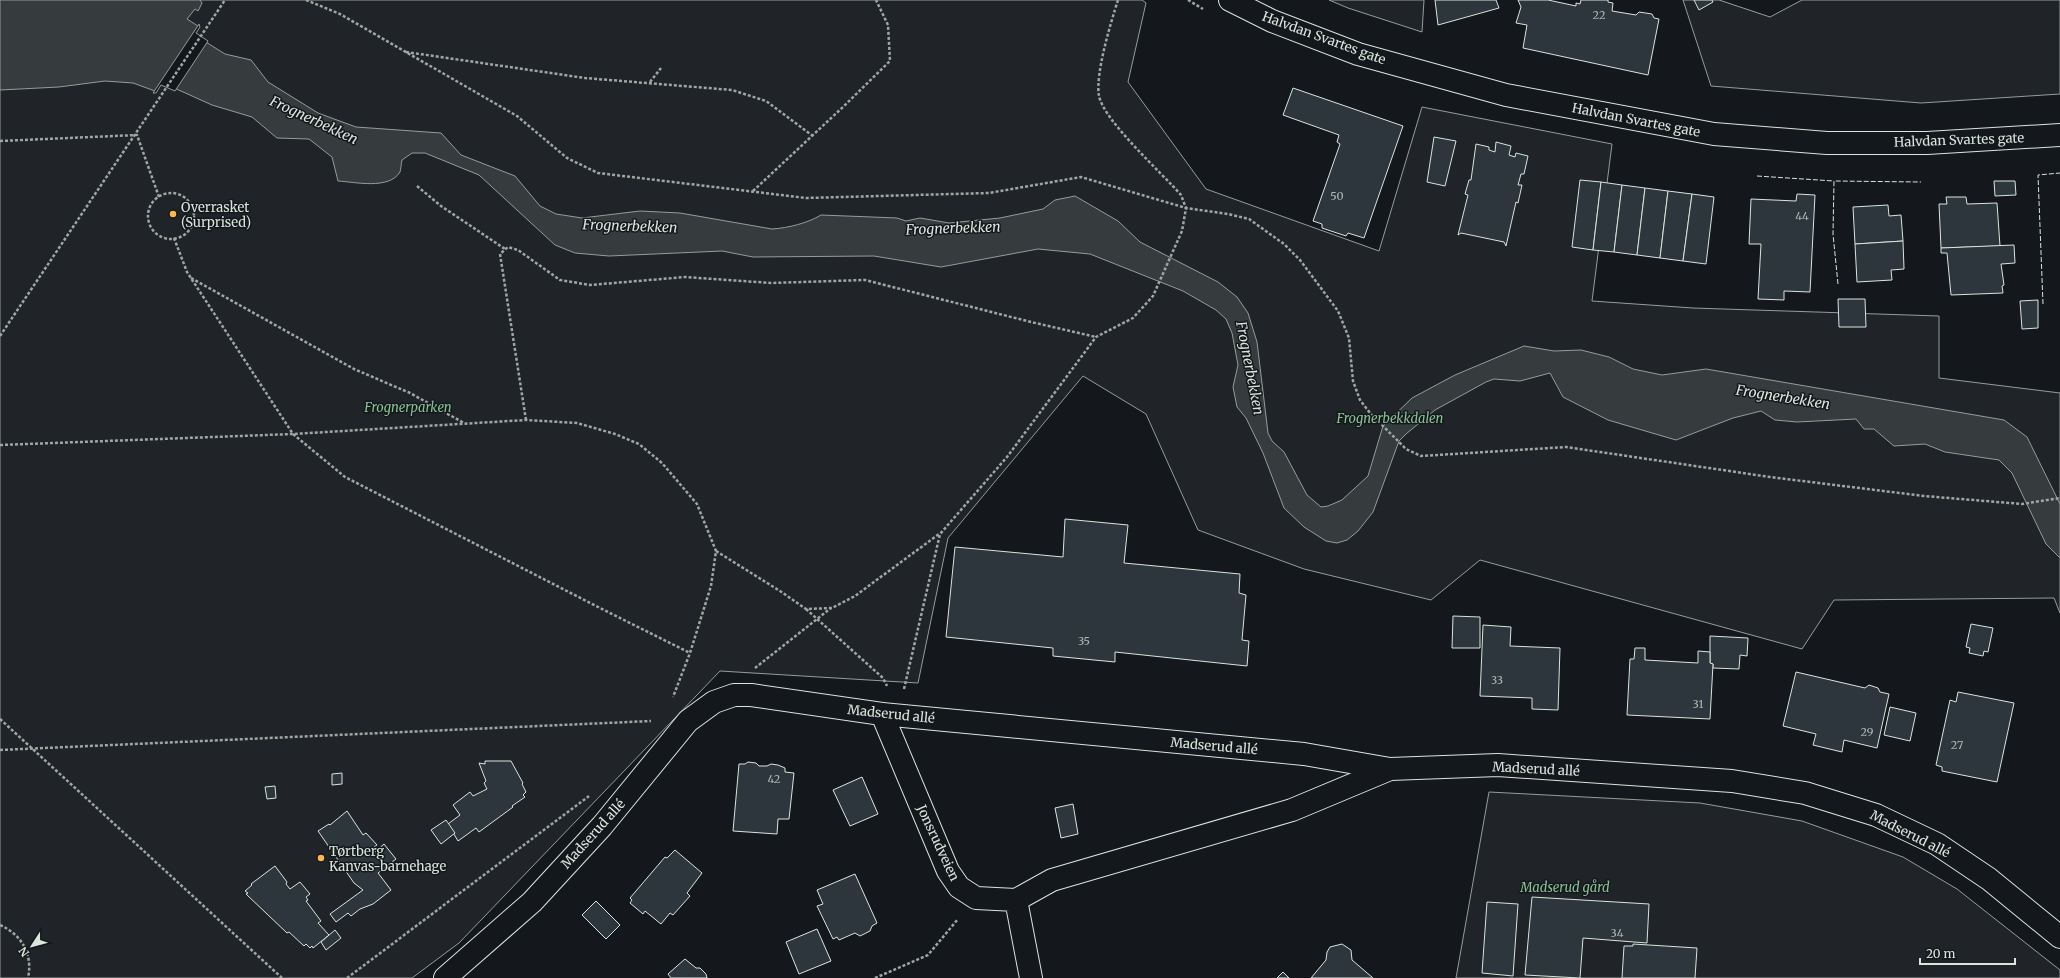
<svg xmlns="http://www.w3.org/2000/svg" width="2060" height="978" font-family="Merriweather,serif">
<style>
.green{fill:#202428;stroke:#939e99}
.water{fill:#363b3e;stroke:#939e99}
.pier{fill:#14181c;stroke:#939e99}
.building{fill:#2c363c;stroke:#d8e6dc}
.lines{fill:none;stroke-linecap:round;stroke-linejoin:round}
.street-casing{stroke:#d8e6dc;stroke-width:24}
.primary-casing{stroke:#d8e6dc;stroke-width:24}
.path{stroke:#9da8a2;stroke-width:2.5;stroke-dasharray:3 2;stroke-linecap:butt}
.street{stroke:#14181c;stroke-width:22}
.primary{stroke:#14181c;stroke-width:22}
.fence{stroke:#d8e6dc;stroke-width:1;stroke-dasharray:5 2;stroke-linecap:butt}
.poi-dot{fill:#ffb74d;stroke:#14181c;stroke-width:1.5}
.labels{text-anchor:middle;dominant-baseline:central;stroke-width:3;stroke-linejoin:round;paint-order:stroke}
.number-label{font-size:11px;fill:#adbab4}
.street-label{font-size:13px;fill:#d8e6dc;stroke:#14181c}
.poi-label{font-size:13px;fill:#d8e6dc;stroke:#14181c;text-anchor:start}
.park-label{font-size:13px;font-style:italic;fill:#8ac095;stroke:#14181c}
.water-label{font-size:14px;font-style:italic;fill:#d8e6dc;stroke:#14181c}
</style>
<rect width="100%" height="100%" fill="#14181c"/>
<g class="green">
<path d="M0,0H1142L1146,3L1128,82L1206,189L1379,251L1422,107L1612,144L1592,301L1693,308L1939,316V378L2060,393V613L2054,598L1834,600L1802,649L1480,560L1431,600L1304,569L1198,530L1146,414L1083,376L948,538L918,683L720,671L459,943L412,978H0Z"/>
<path d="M1329,0H1424L1422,32L1348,8Z"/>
<path d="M1683,0H1719L1770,17L1802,0H2060V94L1921,103L1711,86Z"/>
<path d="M1489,792L1700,803L1802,821L1903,857L1957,889L2060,970V978H1456Z"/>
</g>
<path class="water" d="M0,0H200L202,3L198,11L195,9L187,19L198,26L193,34L225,54L251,60L268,82L318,113L356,127L441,133L461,155L515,176L540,206L556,214L582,218L640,211L680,213L772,229C788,228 808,223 821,215L897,218L906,221L920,218L949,223L1000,218L1043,209L1055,200L1075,196L1118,221L1140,242L1218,282L1237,297L1248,313L1257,342L1268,433L1272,441L1284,452L1307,495L1321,507L1328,506L1342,500L1368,476L1383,426L1412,398L1455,375L1524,346L1554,351L1581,350L1609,357L1633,369L1662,375L1706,369L2004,420L2027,437L2060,504V558L2046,544L2012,473L1999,460L1945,452L1925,444L1894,446L1874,429H1864L1856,419L1797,422L1775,420L1761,411L1733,418L1676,440L1608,420L1563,397L1550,373L1520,381L1494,379L1486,382L1435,410L1406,434L1399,441L1373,512L1358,531L1347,540L1337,543L1326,541L1304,527L1284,508L1263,453L1246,418L1237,407L1233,387L1238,365L1232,333L1226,319L1216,310L1183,291L1090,254L1038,249L941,267L874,256L753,257L722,251L609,256L575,253L555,245L479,175L425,153H412L402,160C401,164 401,169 400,172C389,190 355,182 338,181L332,157L309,139L277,138L252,117L212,105L161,82L155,91L133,83L105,81L59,87L0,90Z"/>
<path class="pier" d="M199,24L200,27L196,33L208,41L175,91L161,85L156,93H153Z"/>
<g class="building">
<path d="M1435,0H1496L1499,8L1438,25Z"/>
<path d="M1518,0H1548L1576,6V3L1580,4L1581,0H1608V2L1613,3L1612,11L1636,15L1639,12L1652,14L1654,18L1659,19L1648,75L1523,48L1527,25L1516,23L1521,7Z"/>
<path d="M1694,0H1712L1713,2L1699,10Z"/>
<path d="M1293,88L1403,126L1364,238L1348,233L1346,236L1322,228V224L1313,221L1340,144L1337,142L1339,135L1283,115Z"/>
<path d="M1434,137L1456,141L1445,186L1427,182Z"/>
<path d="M1496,142L1511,146L1509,155L1515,157L1516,153L1528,156L1524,174H1521L1518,185H1522L1518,203L1516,202L1506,246L1504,242L1461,233L1458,235L1468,195L1465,194L1469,180H1471L1476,144L1489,147V150L1495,152Z"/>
<path d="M1580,180L1601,182L1593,250L1572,247Z"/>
<path d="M1994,181H2015L2016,195L1995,196Z"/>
<path d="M1601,182L1622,185L1614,252L1593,250Z"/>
<path d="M1622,185L1645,188L1637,255L1614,252Z"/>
<path d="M1645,188L1668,191L1660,258L1637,255Z"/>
<path d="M1668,191L1692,194L1683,261L1660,258Z"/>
<path d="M1692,194L1714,197L1706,264L1683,261Z"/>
<path d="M1797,194L1815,195L1810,292L1784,291V300L1758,299L1761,244H1749L1751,199L1796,201Z"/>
<path d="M1946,197H1966L1967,204L1997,203L2000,246L1941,248L1939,204H1947Z"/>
<path d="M1888,205L1889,216L1901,215L1903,241L1855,244L1853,207Z"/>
<path d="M1903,241L1904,269L1891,270L1892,280L1857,282L1855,244Z"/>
<path d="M2014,245L2015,263L2001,264L2004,285L2002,286L2003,293L1951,295L1947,253H1941V248Z"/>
<path d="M1838,299H1865L1866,327H1839Z"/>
<path d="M2038,300V328L2022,329L2020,301Z"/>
<path d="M1065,519L1128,525L1124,563L1240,574L1239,593L1246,595L1242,640L1249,641L1247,666L1115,652V662L1053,656V648L946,637L955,547L1063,557Z"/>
<path d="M1453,616L1480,617V648H1452Z"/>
<path d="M1971,624L1993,628L1988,652L1984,651L1983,656L1969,653L1970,648L1966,647Z"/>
<path d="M1483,625L1511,627L1510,646L1560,648L1558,710L1532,709V698L1480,696Z"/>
<path d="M1710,636L1748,638L1747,656L1740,655L1739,669L1713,668V664L1710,663Z"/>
<path d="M1635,648H1645V660L1698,663V651L1710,652V663L1713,664L1710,719L1627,715L1630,659H1634Z"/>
<path d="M1796,672L1865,688L1869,685L1878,688L1880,692L1889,694L1877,748L1844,740L1842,752L1813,745L1816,734L1783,726Z"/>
<path d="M1958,692L2014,703L1997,782L1942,771V767L1936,765L1950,700L1956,702Z"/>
<path d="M1890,707L1916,713L1910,741L1884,735Z"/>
<path d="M485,761H511L523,783L522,784L526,792L523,795L525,797L512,806L513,807L479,832L476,828L458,841L448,824L460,815L453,805L470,792L473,796L487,789L484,783L486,781L479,763L485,764Z"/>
<path d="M748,762L756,763L759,766H767L771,764L778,765L785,768V772L794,773L789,819H778L777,834L733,831L739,764H745Z"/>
<path d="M342,773V784L332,785V774Z"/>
<path d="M862,777L878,814L850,826L833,790Z"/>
<path d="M275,786L276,798L267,799L265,787Z"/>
<path d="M1073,804L1078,834L1061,838L1055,808Z"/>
<path d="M347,811L363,835L366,833L377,845L374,847L375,852L384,844L396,859L378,873L391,890L373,904L360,909L351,916L348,913L336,922L330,914L363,890L354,883L318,831L329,824L330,825Z"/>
<path d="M446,820L455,833L441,844L431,830Z"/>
<path d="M675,850L702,873L687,893L690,896L673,915L670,913L661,924L645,911L643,914L630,903L632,900L630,898L665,857L667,858Z"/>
<path d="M275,866L287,882L286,884L290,889L300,882L310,894L306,897L308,900L306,901L321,921L318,923L329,935L313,948L312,946L310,948L306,944L304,946L289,932L287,933L246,894L248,893L245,891L252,885L251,884Z"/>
<path d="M855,874L877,923L872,926L870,931L860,936L855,933L839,940L837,937L833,939L817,906L823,904L817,890Z"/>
<path d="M1532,897L1649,904L1647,943L1583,938L1580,978L1525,975Z"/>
<path d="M596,901L620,925L606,939L582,915Z"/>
<path d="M1487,902L1518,904L1513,976L1482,973Z"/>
<path d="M817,929L831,961L799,974L786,942Z"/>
<path d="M335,930L341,938L326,950L321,942Z"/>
<path d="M1342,944L1351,950L1352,960L1373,978H1311L1326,960L1327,952L1330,947Z"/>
<path d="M1633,944L1697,948L1695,978H1622L1624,946H1633Z"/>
<path d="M685,959L696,968H700L706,974L707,978H671L668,974Z"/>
<path d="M1283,972L1289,978H1277Z"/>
</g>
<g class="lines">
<defs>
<g id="street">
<path d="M882,714L948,871L959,887L976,898L1016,900L1031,978"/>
<path d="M1016,900L1052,880L1292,810L1390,769"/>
<path d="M445,978L532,902L602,826L688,721L714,702L734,695H751L882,714L1304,754L1390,769L1498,765L1732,781L1805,793L1876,815L1937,844L1989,879L2060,937"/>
</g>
<path id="primary" d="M1230,0L1272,21L1358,54L1506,95L1714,134L1827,143H1927L2060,135"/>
</defs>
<use href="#street" class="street-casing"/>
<use href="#primary" class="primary-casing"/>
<g class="path">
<path d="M306,0L340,14L517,116L567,158L598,173L806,198L989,193L1081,177L1186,208L1228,214L1249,219L1284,244L1300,260L1338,311L1349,338L1353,381L1360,400L1370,413L1406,449L1421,456L1566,447L1770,477L1924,496L2022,504L2060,498"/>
<path d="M1188,0L1203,9"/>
<path d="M406,52L585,78L732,90L766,101L813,136"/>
<path d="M650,82L661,68"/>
<path d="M0,141L137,135L159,197"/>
<path d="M417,186L441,206L505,249"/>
<path d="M753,191L843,107L890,61L888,25L876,0"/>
<circle cx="171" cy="216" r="23"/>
<path d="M174,238L187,272L293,434L345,477L598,607L690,653"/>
<path d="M191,278L354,369L410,393L464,423"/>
<path d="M0,336L225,0"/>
<path d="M526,420L500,254L508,247L518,250L560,280L590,285L685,277L771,283L865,280L1031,322L1096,337"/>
<path d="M0,445L293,434L526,420L577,423L615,434L639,444L662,463L697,504L716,551L711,586L690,653L673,697"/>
<path d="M716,551L780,591L806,609L832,608L855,596L939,534"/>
<path d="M806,609L883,678L887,686"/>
<path d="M755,668L831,608"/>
<path d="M904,689L940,534L1007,457L1096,337L1133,318L1153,296L1182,231L1186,208L1181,195C1162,173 1104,121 1099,96C1095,74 1111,22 1118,0"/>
<path d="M0,719L282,978"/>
<path d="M0,750L651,721"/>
<path d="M0,925C22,935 33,954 28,978"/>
<path d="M347,978L589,796"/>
<path d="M875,978L928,955L958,919"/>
</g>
<use href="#street" class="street"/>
<use href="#primary" class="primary"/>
<g class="fence">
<path d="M1757,176L1834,181"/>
<path d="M1838,284L1833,234L1834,181L1921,182"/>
<path d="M2043,304L2038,175L2060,173"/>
</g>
</g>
<g class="poi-dot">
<circle cx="173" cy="214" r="4"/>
<circle cx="321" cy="858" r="4"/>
</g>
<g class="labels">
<g class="number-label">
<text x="1599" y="15">22</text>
<text x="1337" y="196">50</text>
<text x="1802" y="216">44</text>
<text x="1084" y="641">35</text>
<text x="1497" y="680">33</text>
<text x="1698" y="704">31</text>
<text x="1867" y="732">29</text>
<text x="1957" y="745">27</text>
<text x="774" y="779">42</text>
<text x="1617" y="933">34</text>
</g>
<g class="street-label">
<text transform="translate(1324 38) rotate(20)">Halvdan Svartes gate</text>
<text transform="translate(1636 120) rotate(11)">Halvdan Svartes gate</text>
<text transform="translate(1959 140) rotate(-2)">Halvdan Svartes gate</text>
<text transform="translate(891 714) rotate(6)">Madserud allé</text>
<text transform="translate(1214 746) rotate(5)">Madserud allé</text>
<text transform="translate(1536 769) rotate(3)">Madserud allé</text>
<text transform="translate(593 834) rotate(-48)">Madserud allé</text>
<text transform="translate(1910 834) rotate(27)">Madserud allé</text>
<text transform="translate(938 843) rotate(65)">Jonsrudveien</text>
</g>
<g class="poi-label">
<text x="181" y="207">Overrasket<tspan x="181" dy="15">(Surprised)</tspan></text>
<text x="329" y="851">Tørtberg<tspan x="329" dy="15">Kanvas-barnehage</tspan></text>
</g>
<g class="park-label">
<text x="408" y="407">Frognerparken</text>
<text x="1390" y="418">Frognerbekkdalen</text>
<text x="1565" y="887">Madserud gård</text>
</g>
<g class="water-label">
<text transform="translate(314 120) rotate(25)">Frognerbekken</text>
<text transform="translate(630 226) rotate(2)">Frognerbekken</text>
<text transform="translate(953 228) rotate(-2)">Frognerbekken</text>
<text transform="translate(1250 368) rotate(79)">Frognerbekken</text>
<text transform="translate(1783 397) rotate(9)">Frognerbekken</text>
</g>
</g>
<g transform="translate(32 946) rotate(234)" stroke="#14181c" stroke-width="3" paint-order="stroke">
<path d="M0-3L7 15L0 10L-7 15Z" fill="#d8e6dc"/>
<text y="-6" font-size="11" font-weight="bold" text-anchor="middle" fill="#d8e6dc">N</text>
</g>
<path d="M1920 958v6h95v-6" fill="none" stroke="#d8e6dc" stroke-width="2"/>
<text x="1926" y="958" font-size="12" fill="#d8e6dc" stroke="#14181c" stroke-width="3" paint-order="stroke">20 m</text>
</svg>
